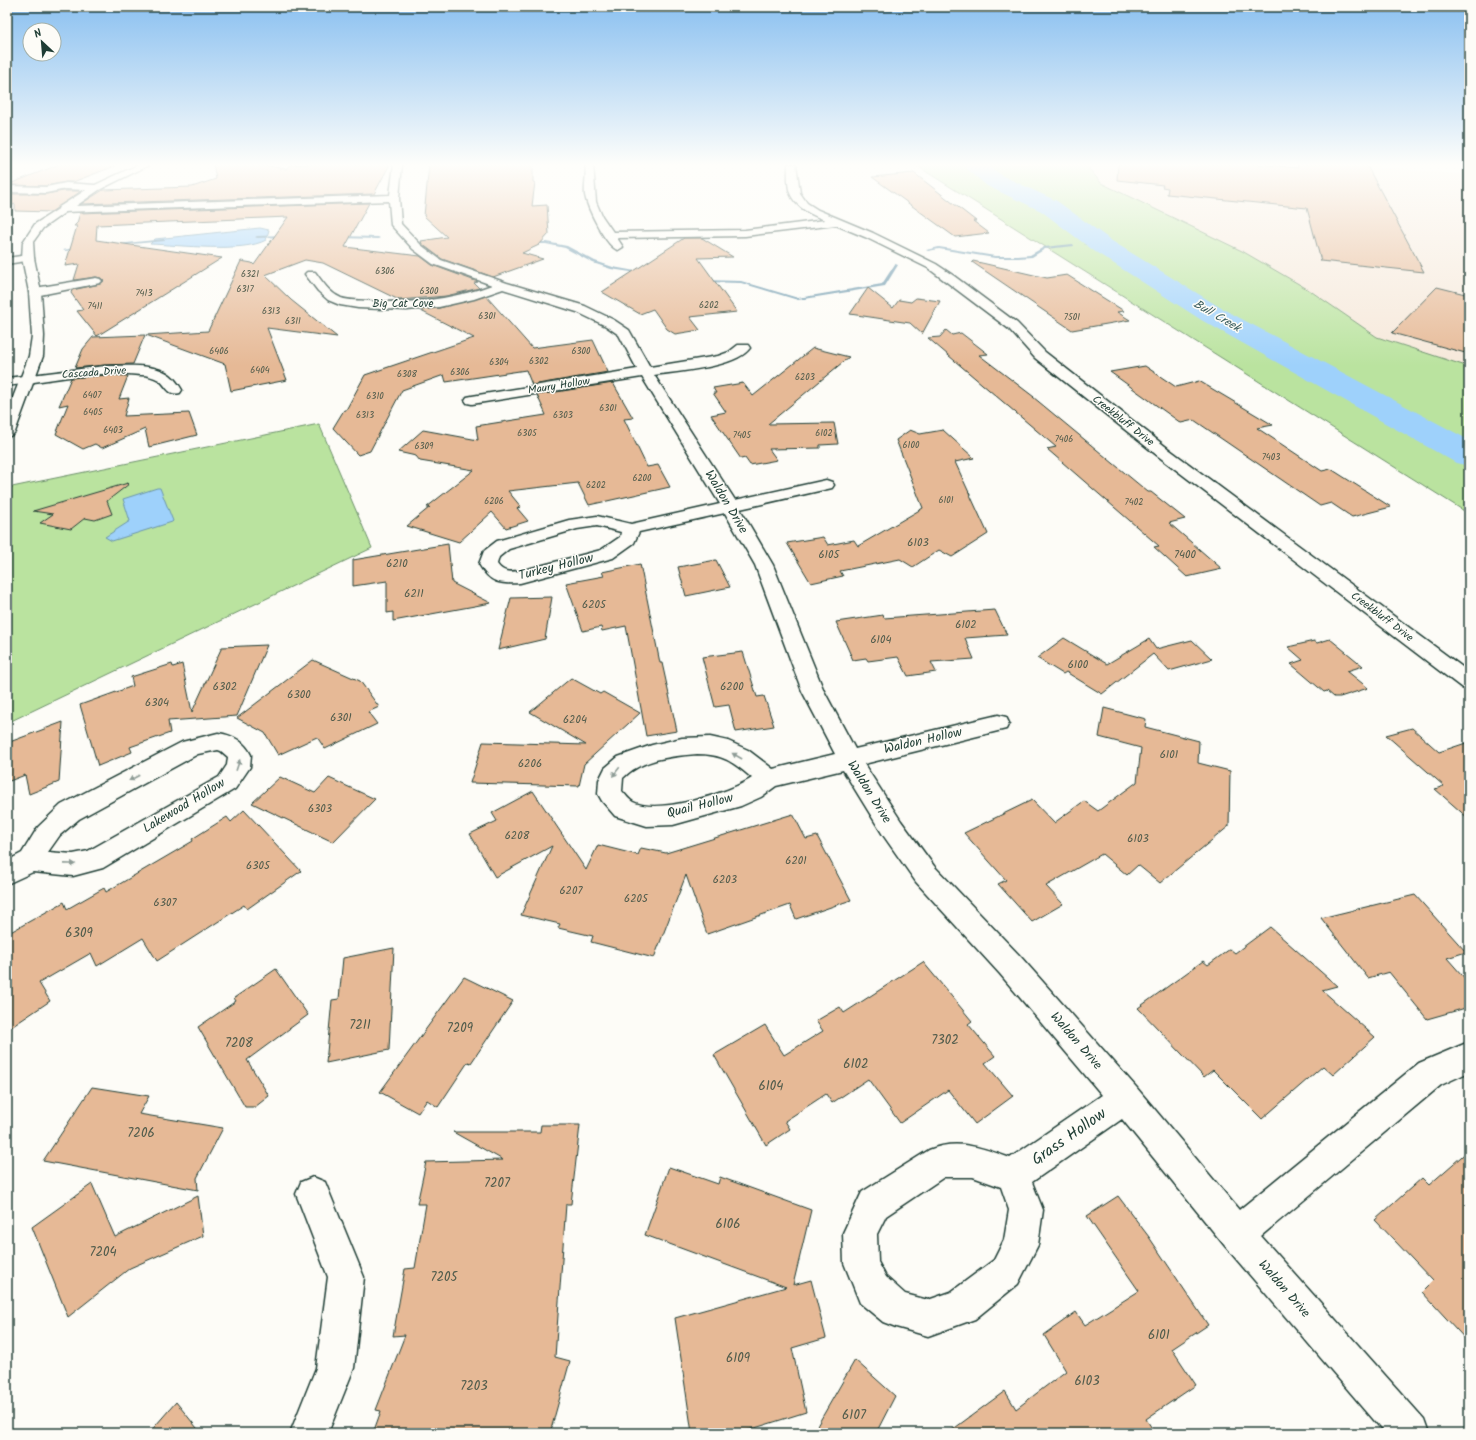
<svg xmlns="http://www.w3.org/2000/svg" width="1476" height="1440" font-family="Kalam,sans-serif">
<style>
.built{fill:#f6e8da}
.green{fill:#bae39f;stroke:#6c906a}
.water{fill:#9ed1fb;stroke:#6b96ab}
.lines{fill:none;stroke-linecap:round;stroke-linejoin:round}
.stream{fill:#6b96ab;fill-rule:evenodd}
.river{fill:#9ed1fb;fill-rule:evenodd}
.building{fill:#e6b996;stroke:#1f3d34}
.street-casing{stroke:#1f3d34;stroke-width:3}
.secondary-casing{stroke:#1f3d34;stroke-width:3}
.street{fill:#fdfcf7;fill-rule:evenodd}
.secondary{fill:#fdfcf7;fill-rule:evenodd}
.oneway{fill:#8e9c96}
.labels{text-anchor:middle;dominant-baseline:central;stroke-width:3;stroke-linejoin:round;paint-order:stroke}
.far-number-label{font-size:9px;fill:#515c4c}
.far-street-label{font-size:11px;fill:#1f3d34;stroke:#fdfcf7}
.number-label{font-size:11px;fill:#515c4c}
.far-water-label{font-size:12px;font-style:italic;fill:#385b5c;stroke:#fdfcf7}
.street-label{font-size:13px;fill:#1f3d34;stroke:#fdfcf7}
.near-number-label{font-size:13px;fill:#515c4c}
.near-street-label{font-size:16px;fill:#1f3d34;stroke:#fdfcf7}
</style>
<rect width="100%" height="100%" fill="#fdfcf7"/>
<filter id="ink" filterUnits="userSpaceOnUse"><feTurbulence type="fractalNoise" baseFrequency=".025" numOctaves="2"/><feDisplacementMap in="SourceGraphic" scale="8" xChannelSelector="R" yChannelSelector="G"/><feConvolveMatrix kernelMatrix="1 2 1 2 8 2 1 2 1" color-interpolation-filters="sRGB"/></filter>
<g filter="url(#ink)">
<path class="built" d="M1085,164H1349L1469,175V367L1377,337L1309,290L1242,251L1101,183Z"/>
<g class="green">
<path d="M914,164H1085L1101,183L1242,251L1309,290L1377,337L1469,367V514Z"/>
<path d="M319,424L372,548L7,723V488Z"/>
</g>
<g class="water">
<path d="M260,228L269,230L266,240C243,253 179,245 150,244L155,239Z"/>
<path d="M157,488H160L173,521L172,522L112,541L105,537L130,521L123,499Z"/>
</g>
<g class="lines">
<g class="stream">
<path d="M284,235L285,237L257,238L255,237L257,236Z"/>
<path d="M338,236L378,237L380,238L378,239L339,238Z"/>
<path d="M164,239L165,241L110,246L108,245Z"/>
<path d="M531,242H546L567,246L595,261L613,267L646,273L644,274L611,269L593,263L565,248L546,244H530Z"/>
<path d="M1098,242L1099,244L1086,245L1084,244Z"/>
<path d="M1073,244L1074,246L1045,249L1032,257L1018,258H995L939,249L928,251L926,250L939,247L995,256H1018L1030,255L1044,247Z"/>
<path d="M80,247L81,249L65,251L63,250Z"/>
<path d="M895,264L898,265L885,286L798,300L741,283L704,282L702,281L704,280L741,281L798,298L882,284Z"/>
</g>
<path class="river" d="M963,164H986L1003,176L1057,201L1112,241L1223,309L1469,440V466L1456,463L1203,321L1094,251L1041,211L987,186L966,168Z"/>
</g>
<g class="building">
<path d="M60,164H114L115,166L73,182H66L46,186L7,185Z"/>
<path d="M213,164H258L286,169L290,165L308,164H390L374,194L81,204L103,190L192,187L216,179Z"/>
<path d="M429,164H533V182H535L532,206L547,205L549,234L539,245L522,253L543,259L493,277L442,259L422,244L421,241L447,237L424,216Z"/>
<path d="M1118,164H1257L1298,168L1297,164H1366L1424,272L1321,261L1307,208L1167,194L1168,188L1162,187L1163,185L1117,180Z"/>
<path d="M914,173L976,221H973L989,233L955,237L872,177Z"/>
<path d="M64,191H81L51,212L15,211V204L7,208V194H46Z"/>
<path d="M369,203L345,247L420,256L432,265L478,282L474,283L479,288L446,296L399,300L323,263L305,260L265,275L291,300L337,337L267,328L287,380L231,391L225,364L146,335L208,331L241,261L252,263L254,265L288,217L97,225L96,240L222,258L97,336L77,311L83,310L71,293L72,290L100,284L104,281L101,278L96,277L74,280L79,264L65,266L77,226H74L77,223L80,213Z"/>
<path d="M684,238H702L733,257L698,258L737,312L690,317L700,330L675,334L667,329L653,309L640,314L602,292Z"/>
<path d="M973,261L1047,278L1067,275L1124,311L1117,312L1130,320L1072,330L972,262Z"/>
<path d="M1437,287L1469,295V354L1392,333Z"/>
<path d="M868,288L893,308L899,300L911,302L916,298L940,301L922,334L910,323L850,314Z"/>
<path d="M486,296L532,348L593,340L608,372L532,385L526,370L446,382L444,375L402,390L370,451L358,455L333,428L344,410H346L365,375L474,338L419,310L439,308Z"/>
<path d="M946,330L952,335L961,333L988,354L979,355L1034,397H1033L1148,492H1151L1185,519L1169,523L1222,569L1187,577L1154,547L1159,546L1047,449L1056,447L928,338L940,337Z"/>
<path d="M145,335L133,364L105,365L75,368L83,349L93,337Z"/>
<path d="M813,348L849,357L768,424L834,423L838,444L820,445V448L769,449L777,460L750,465L745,458L741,459L711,415L726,412L713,393H716L713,388L743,383L753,396Z"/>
<path d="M1145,366L1176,387L1199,381L1273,425L1257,428L1322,471L1331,469L1391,507L1352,517L1331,503L1320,506L1194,420L1181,423L1110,372Z"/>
<path d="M108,375L128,376L119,399L129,398L124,416L189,413L197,435L149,447L145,429L102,448L95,444L83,449L56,434L68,404L59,406L71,378Z"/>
<path d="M613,383L633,418L624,419L647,467L658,465L670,487L589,505L578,483L508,491L521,507L517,508L528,521L506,528L492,512L459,542L407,526L430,507H427L474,470L420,461L416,456L398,452L423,430L478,440L476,426L546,415L537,395Z"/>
<path d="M910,430L920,434L943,430L974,458L955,462L988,534L952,557L939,550L913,567L900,559L840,571L843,576L811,583L787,543L823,537L828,545L854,540L858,546L923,508L896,440Z"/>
<path d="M128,483L129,484L107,501L112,514L95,520L85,518L71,529L40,523L53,514L33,511Z"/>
<path d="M448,544L452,583L491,603L393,621V612L387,613V581L353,586V560Z"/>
<path d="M716,560L730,587L686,596L678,567Z"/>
<path d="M640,564L660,663H662L677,731L646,736L626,626L602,631L601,627L583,631L566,583L604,576L602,572Z"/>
<path d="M552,597L545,639L498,650L511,598Z"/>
<path d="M995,610L1007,635L965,638L974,659L931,662L936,672L908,676L898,657L868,661L866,658L853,660L836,622L883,615L884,618Z"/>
<path d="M1064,638L1107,664L1149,639L1156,649L1192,640L1212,659L1169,671L1153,654L1102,694L1066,672L1063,674L1037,658Z"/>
<path d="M1330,639L1363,666L1347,671L1368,688L1340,697H1334L1327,691L1324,692L1291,664L1303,660L1288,647L1314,641L1317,643Z"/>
<path d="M267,645L237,716L168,721L170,733L130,747L132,752L98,766L80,705L133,686L131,677L172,664L173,667L182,664L192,712L222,647Z"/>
<path d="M743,652L757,697L764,696L774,726L736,732L729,705L715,707L702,657Z"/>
<path d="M313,660L360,681L379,707L368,712L377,724L325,749L317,737L278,755L265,733L237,718Z"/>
<path d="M571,678L600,694L603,692L640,713L584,764L579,786L470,783L483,742L586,745L530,712Z"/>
<path d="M1104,708L1146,719L1145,727L1199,741L1198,763L1230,771L1229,826L1160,883L1138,865L1127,875L1102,854L1046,886L1063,904L1032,922L998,884L1006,880L964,833L1032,800L1054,823L1084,801L1098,811L1137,782L1141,748L1099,737Z"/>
<path d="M63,722L59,782L29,794L25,775L7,782V743Z"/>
<path d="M1412,728L1439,752L1469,742V819L1435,789L1444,786L1386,735Z"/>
<path d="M280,777L315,793L329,778L375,799L333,842L252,803Z"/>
<path d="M533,791L586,870L598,845L638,855L641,848L666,853L793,814L806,839L817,836L851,900L796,919L790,905L707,934L686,875L654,958L591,942L593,936L558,928L560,924L521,915L552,846L495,877L470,834L497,821L492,813Z"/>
<path d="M244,810L301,871L247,909L244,905L157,961L143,938L97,966L91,953L39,983L50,1001L7,1030V934L64,902L67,909L104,888L106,892L193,841L192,839L227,817L231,822Z"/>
<path d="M1415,895L1466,952L1447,958L1469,983V1007L1427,1019L1389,972L1368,978L1321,918Z"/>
<path d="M1270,927L1337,986L1322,990L1375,1037L1333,1075L1323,1066L1262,1119L1213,1070L1204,1077L1138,1008L1203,961L1208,965L1230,949L1235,953Z"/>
<path d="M394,948L389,1050L326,1063L332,1000L339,999L343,958Z"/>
<path d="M923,962L972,1021L968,1024L995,1056L985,1063L1013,1096L975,1124L948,1090L900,1123L868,1079L832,1103L826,1094L785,1121L790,1129L766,1145L714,1055L765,1025L784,1055L823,1031L816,1021L840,1007L844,1013Z"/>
<path d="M276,969L308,1015L247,1060L269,1096L255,1107H245L198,1027L236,1001L234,998Z"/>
<path d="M464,977L513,1001L471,1063L468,1062L438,1107L427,1100L418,1113L380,1092Z"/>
<path d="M92,1087L149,1096L139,1114L223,1128L197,1178L198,1190L43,1161Z"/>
<path d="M541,1125H580L571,1204H566L555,1357L570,1361L550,1433H373L381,1411L376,1410L405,1335L393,1336L405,1269L415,1268L426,1204H417L426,1162L503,1160L453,1132H540Z"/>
<path d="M1469,1150V1343L1422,1292L1433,1281L1375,1220L1422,1178L1429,1185Z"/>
<path d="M669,1167L718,1184L720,1177L811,1210L793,1285L811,1280L826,1338L792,1348L806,1412L739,1433H692L675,1318L786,1287L645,1235Z"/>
<path d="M92,1184L115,1237L198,1196L203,1236L130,1268L68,1317L32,1227Z"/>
<path d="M1118,1196L1149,1237L1208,1325L1172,1349L1196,1385L1146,1419L1155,1433H948L1005,1391L1016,1409L1066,1371L1044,1335L1076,1312L1085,1325L1139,1291L1087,1216Z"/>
<path d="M855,1360L895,1396L876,1433H813Z"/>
<path d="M176,1402L201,1433H149Z"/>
</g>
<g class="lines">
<defs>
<g id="street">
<path d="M140,164H151L99,190L76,206L390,195L394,164H402L399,198L401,224L421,245L441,260L507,283L585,306L614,320L629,330L650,367L718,356L729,352L738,345H748L750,348C736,368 678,371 654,375L735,500L826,480L832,482L834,485L832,488L740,509L773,565L824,691L855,749L998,715L1006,717L1009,723L1006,729L864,764L901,821L934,866L1020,956L1136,1087L1239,1210L1419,1063L1469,1042V1072L1441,1085L1261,1236L1424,1419L1429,1433H1385L1225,1246L1122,1119L1032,1182L1043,1210L1038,1245L1018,1284L975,1319L928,1336L896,1327L883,1322L860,1303L844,1263L843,1233L862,1192L929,1150C957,1138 983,1148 1010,1158L1102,1095L1000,974L916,882L883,835L843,770L776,786L761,797L741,806L673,825L647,826L615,816L602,801L598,794L599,780L605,768L618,757L652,745L682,738L710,737L728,741L748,750L773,769L835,754L802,691L755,565L725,513L639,532L634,543L613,558L520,583C499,584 490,583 479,564L484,551L497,541L569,520L597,516L631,524L720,504L642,377L472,404L467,403L465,400L467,397L472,396L637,369L619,335L606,326L577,312L503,289L474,299L439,307L407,310L358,308L340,305L328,300L318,291L305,274L307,272H315C322,281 329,293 341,298C349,301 359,300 368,301C411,304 451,300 492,285L433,264L413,249L391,225L389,201L63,212L59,211L58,209L59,207L86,190L66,189L46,193L7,192V186L46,187L66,183L95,185ZM597,526L621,532L620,537L601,550L520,571C510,572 503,573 497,564L499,557L509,549L577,529ZM697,754C723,754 733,762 752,778C730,793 658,815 633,802C629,800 625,794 622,791L623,778C641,759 672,756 697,754ZM944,1177H973L1001,1187L1009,1210L1004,1240L994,1260L951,1292L928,1300L905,1294L886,1277L878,1262L877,1234L886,1216Z"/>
<path d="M585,164H593L596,202L602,216L613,232L745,230L825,220C812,215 796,208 790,193C787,185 788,173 788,164H796L800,193L807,203L818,210L873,233L936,264L954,276L1017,323L1045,352L1170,450L1469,672V690L1462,688L1158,456L1035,358L1009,329L928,268L865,237L836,225L745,236L617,238L623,247L618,250C607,248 587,208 585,195C584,185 587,175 585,164Z"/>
<path d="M28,255L32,256L34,258L32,260L7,264V258Z"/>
<path d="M96,278L100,279L102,281L100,283L35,296L31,295L29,292L31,289L35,288Z"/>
<path d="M105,366C124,366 155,363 170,375C175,379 179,385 182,390L180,393C168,396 167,386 159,380C154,377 147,375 141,375C97,370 51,380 7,386V378Z"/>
<path d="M218,733C233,735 244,741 251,755L250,767L235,789L103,868L73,876L33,872L7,884V861L22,853L38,827L61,805L182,742ZM218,750L221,751L228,757L227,765L219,777L88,851L73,854L48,852L60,835L79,819L198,754Z"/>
<path d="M313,1177L325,1182L364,1277L354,1368L328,1433H290L316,1368L328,1277L296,1194L301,1182Z"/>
</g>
<path id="secondary" d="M63,206L68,209L67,211L43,228L33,242L34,258L41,292L44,336L43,356L15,432L12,435L7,437V413L29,356L32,336L29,292L22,258L23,242L35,224Z"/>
</defs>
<use href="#street" class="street-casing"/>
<use href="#secondary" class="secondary-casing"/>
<use href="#street" class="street"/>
<use href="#secondary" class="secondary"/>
</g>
<defs><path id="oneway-solid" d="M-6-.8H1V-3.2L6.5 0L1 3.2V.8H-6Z"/></defs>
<g class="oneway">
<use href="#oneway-solid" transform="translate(737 756) rotate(-150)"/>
<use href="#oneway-solid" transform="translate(238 765) rotate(-71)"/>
<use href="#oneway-solid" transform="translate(616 772) rotate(128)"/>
<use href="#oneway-solid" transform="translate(134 778) rotate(152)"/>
<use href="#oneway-solid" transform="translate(70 864) rotate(1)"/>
</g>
</g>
<linearGradient id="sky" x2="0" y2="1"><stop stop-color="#8ac0f0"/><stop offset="0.45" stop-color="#fefefb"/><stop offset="1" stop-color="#fefefb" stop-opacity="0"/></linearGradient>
<rect width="1476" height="366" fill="url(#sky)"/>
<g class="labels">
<g class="far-number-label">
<text x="385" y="271">6306</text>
<text x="250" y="274">6321</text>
<text x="245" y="289">6317</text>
<text x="429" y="291">6300</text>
<text x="144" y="293">7413</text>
<text x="709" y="305">6202</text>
<text x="95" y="306">7411</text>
<text x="271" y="311">6313</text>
<text x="487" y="316">6301</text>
<text x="1072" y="317">7501</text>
<text x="293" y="321">6311</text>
<text x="219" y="351">6406</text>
<text x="581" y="351">6300</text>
<text x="539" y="361">6302</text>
<text x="499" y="362">6304</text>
<text x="260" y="370">6404</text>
<text x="460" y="372">6306</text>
<text x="407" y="374">6308</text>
<text x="805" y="377">6203</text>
<text x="92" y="395">6407</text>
<text x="375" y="396">6310</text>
<text x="608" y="408">6301</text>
<text x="93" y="412">6405</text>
<text x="365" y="415">6313</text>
<text x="563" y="415">6303</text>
<text x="113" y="430">6403</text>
<text x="527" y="433">6305</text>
<text x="824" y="433">6102</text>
<text x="742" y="435">7405</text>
<text x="1064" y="439">7406</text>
<text x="911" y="445">6100</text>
<text x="424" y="446">6309</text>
<text x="1271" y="457">7403</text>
<text x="642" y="478">6200</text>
<text x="596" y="485">6202</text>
<text x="946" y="500">6101</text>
<text x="494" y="501">6206</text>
<text x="1134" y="502">7402</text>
</g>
<g class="far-street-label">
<text x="403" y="304">Big Cat Cove</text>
<text transform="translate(94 373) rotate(-4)">Cascada Drive</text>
<text transform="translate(559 386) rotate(-9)">Maury Hollow</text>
<text transform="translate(1123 421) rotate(38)">Creekbluff Drive</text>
<text transform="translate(1382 617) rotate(37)">Creekbluff Drive</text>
</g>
<g class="number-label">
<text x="918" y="543">6103</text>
<text x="829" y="555">6105</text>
<text x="1185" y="555">7400</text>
<text x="397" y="564">6210</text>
<text x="414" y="594">6211</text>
<text x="594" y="605">6205</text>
<text x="966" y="625">6102</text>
<text x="881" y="640">6104</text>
<text x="1078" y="665">6100</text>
<text x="225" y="687">6302</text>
<text x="732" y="687">6200</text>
<text x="299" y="695">6300</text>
<text x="157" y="703">6304</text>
<text x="341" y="718">6301</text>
<text x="575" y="720">6204</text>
<text x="1169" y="755">6101</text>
<text x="530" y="764">6206</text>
<text x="320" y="809">6303</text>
<text x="517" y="836">6208</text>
<text x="1138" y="839">6103</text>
<text x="796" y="861">6201</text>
<text x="258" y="866">6305</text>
<text x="725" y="880">6203</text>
<text x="571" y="891">6207</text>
<text x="636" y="899">6205</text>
<text x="165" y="903">6307</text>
</g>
<g class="far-water-label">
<text transform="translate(1217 316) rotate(30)">Bull Creek</text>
</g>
<g class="street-label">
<text transform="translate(726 502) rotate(59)">Waldon Drive</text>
<text transform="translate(556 567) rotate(-14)">Turkey Hollow</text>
<text transform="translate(923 741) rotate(-13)">Waldon Hollow</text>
<text transform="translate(869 792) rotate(58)">Waldon Drive</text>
<text transform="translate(184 806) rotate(-31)">Lakewood Hollow</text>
<text transform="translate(700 806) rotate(-14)">Quail Hollow</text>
<text transform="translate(1076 1041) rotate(49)">Waldon Drive</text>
<text transform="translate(1284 1289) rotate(49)">Waldon Drive</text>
</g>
<g class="near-number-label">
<text x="79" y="933">6309</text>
<text x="360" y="1025">7211</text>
<text x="460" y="1028">7209</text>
<text x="945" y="1040">7302</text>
<text x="239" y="1043">7208</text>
<text x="856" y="1064">6102</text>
<text x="771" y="1086">6104</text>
<text x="141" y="1133">7206</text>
<text x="497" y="1183">7207</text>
<text x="728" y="1224">6106</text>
<text x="103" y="1252">7204</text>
<text x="444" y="1277">7205</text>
<text x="1159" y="1335">6101</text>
<text x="738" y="1358">6109</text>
<text x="1087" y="1381">6103</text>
<text x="474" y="1386">7203</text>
<text x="854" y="1415">6107</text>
</g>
<g class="near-street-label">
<text transform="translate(1069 1137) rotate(-35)">Grass Hollow</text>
</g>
</g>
<rect width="1476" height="1440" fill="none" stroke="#fdfcf7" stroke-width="24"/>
<rect x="12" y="12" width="1452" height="1416" fill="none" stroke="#1f3d34" stroke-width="1.5" filter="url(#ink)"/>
<g transform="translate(42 42) rotate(334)"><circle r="19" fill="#fdfcf7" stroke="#a4b0a9"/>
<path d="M0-3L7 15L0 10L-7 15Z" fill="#1f3d34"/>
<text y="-6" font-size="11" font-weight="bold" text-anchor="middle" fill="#1f3d34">N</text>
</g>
</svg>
